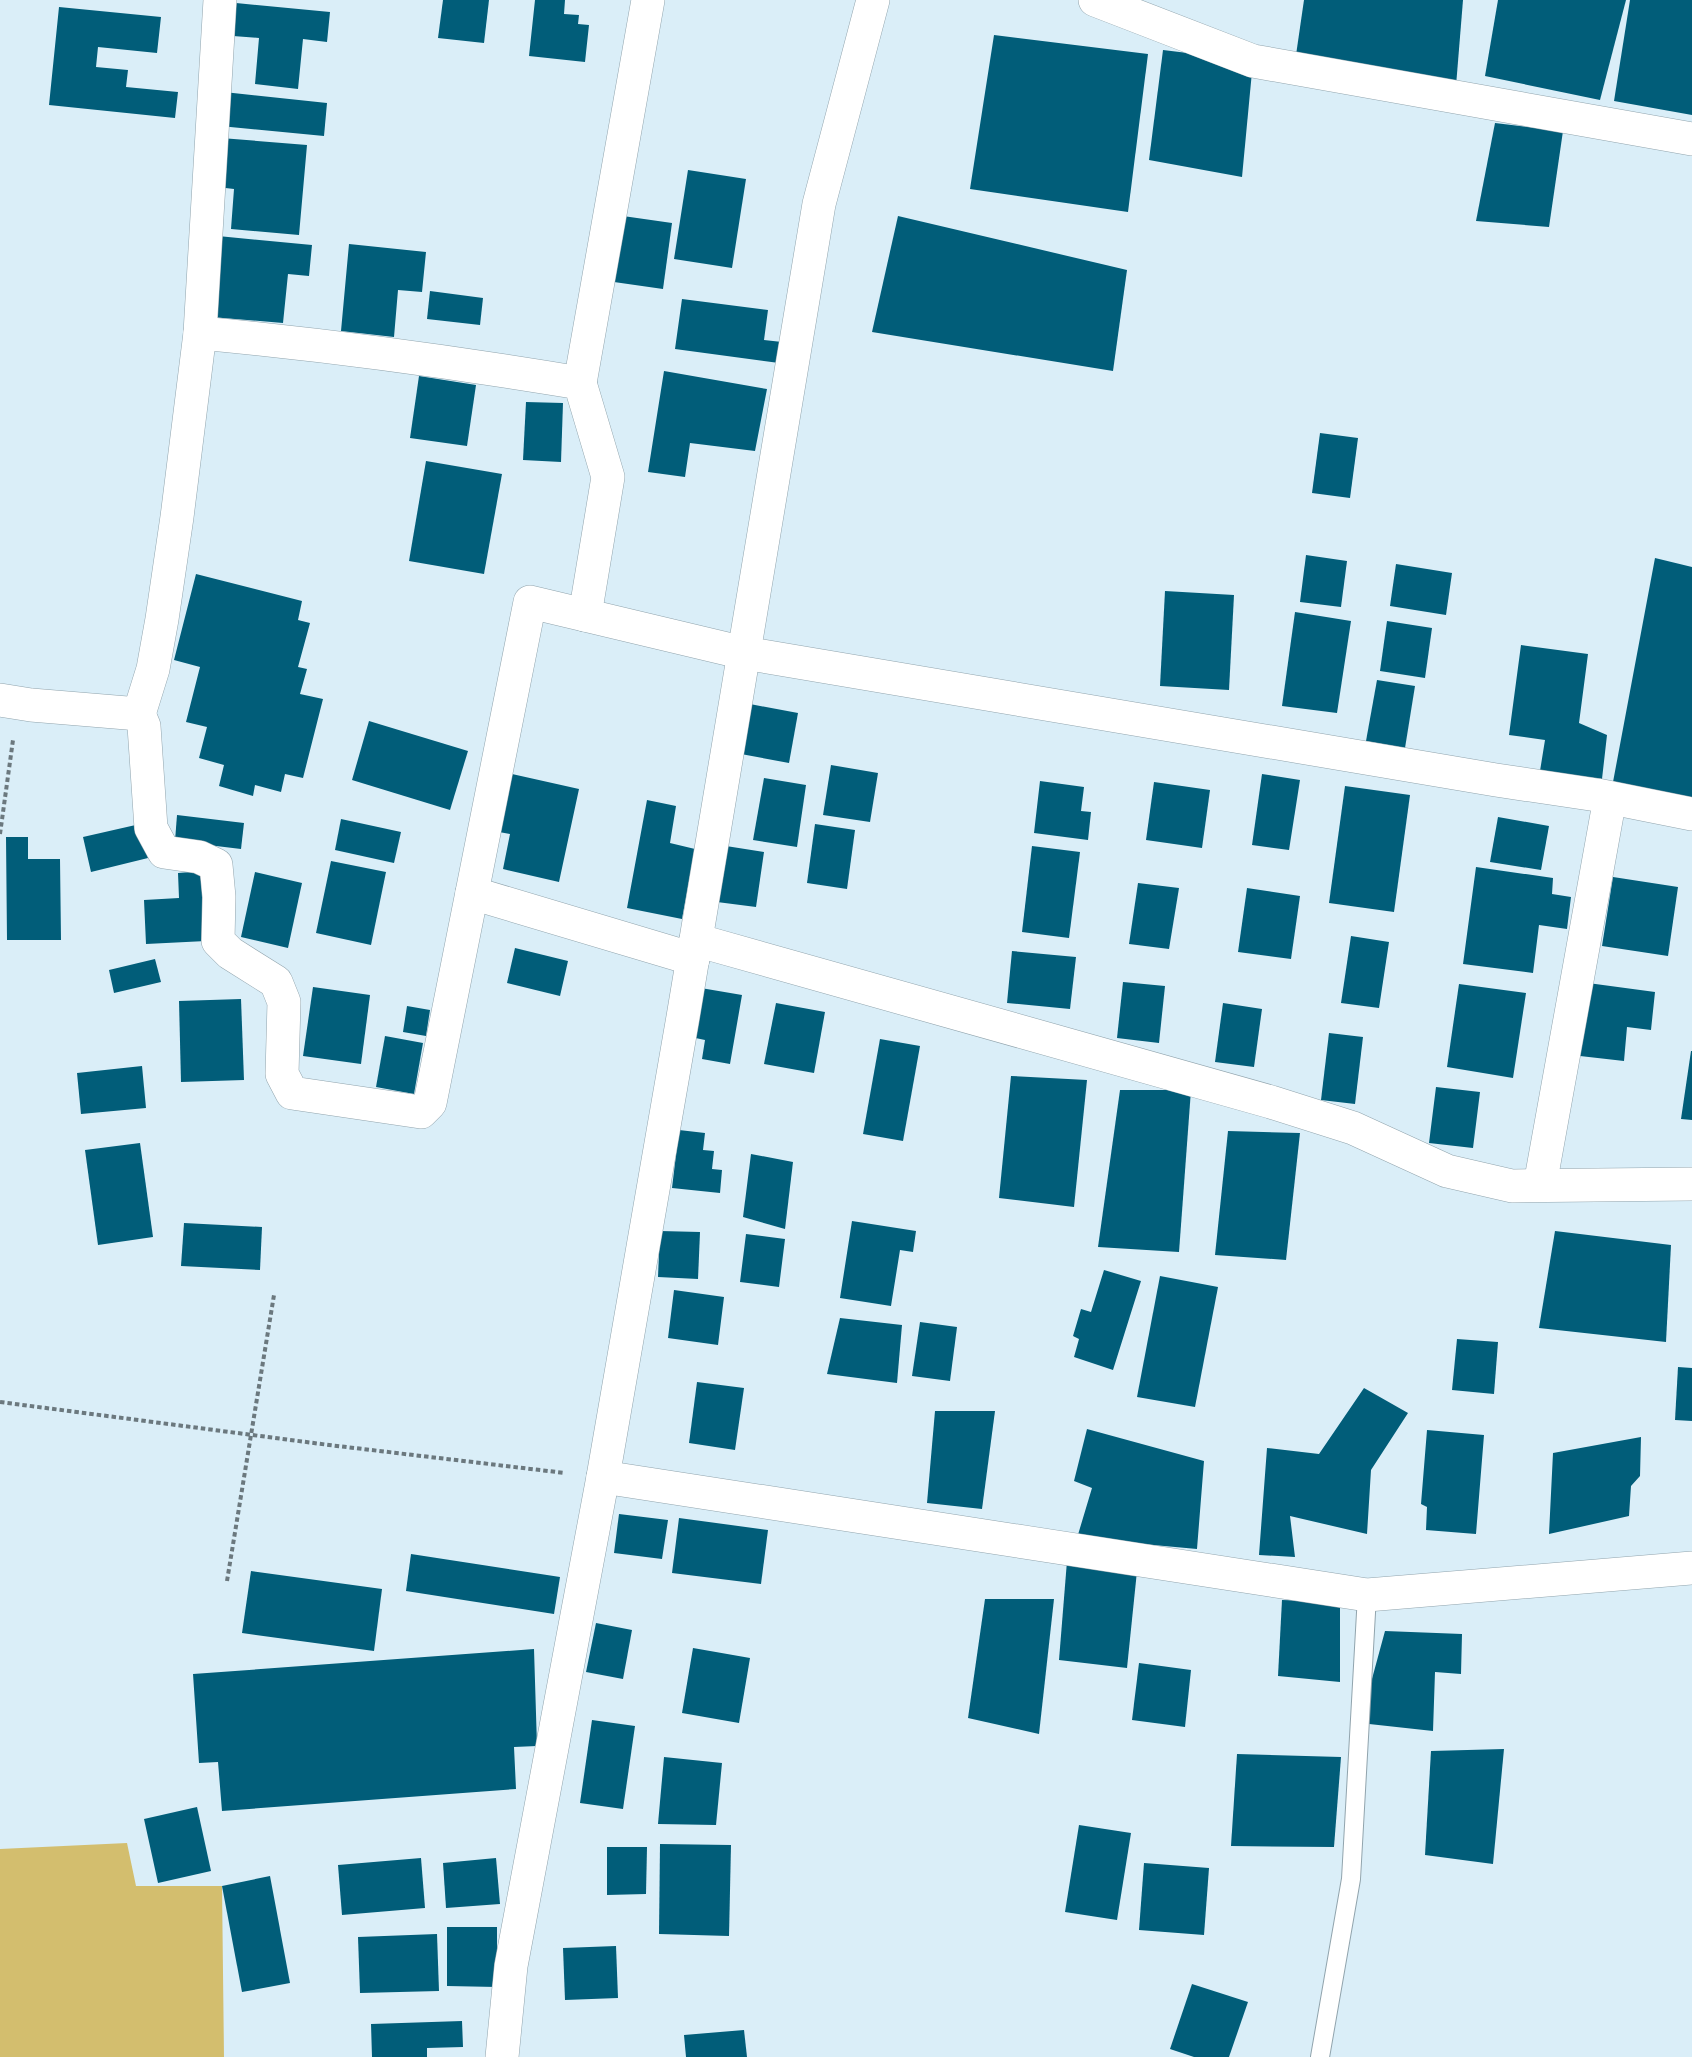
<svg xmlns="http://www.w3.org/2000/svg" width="1692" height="2057" font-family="'PT Sans Narrow',sans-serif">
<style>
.green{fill:#d3be6e}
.building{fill:#015d79}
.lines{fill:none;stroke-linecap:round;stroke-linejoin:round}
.lane-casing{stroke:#91a4ad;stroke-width:20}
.street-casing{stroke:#91a4ad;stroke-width:34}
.path{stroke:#6b787e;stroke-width:4;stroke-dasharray:4.5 3;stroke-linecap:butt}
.lane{stroke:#fff;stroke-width:18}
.street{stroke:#fff;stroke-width:33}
</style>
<rect width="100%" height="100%" fill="#daeef8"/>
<path class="green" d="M127,1843L136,1886H222L224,2057H0V1849Z"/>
<g class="building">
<path d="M443,0H489L484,43L438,38Z"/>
<path d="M535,0H565L564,14L579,15L578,24L589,25L585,62L529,56Z"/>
<path d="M1304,0H1463L1456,86L1296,55Z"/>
<path d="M1498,0H1626L1600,100L1485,76Z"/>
<path d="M1630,0H1692V115L1614,101Z"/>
<path d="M236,3L330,12L327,42L303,39L298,89L255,84L259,38L233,36Z"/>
<path d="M59,7L161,17L157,53L98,47L96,67L128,70L126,87L178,92L175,118L49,105Z"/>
<path d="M994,35L1148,54L1128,212L970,189Z"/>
<path d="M1163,50L1253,61L1242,177L1149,160Z"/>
<path d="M224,92L327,103L324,136L220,126Z"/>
<path d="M1495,123L1563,131L1549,227L1476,221Z"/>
<path d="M221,138L307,145L299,235L231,229L234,189L217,187Z"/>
<path d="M688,170L746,179L732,268L674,259Z"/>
<path d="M623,216L672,223L663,289L614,282Z"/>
<path d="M898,216L1127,270L1113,371L872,332Z"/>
<path d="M218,236L312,245L309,276L288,274L283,323L211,317Z"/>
<path d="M349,244L426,252L422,292L398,290L394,337L341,331Z"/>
<path d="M430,291L483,298L480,325L427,319Z"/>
<path d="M682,299L768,310L764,340L782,342L779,363L675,349Z"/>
<path d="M664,371L767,389L755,451L690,443L685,477L648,472Z"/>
<path d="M419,376L476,385L467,446L410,438Z"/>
<path d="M526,402L563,403L561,462L523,460Z"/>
<path d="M1320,433L1358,438L1350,498L1312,493Z"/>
<path d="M426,461L502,474L484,574L409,561Z"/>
<path d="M1306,555L1347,561L1341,607L1300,602Z"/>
<path d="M1655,558L1692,567V814L1610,798Z"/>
<path d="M1396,564L1452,573L1446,615L1390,606Z"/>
<path d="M196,574L302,601L298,620L310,623L298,667L307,669L300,694L323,699L303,778L285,774L281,792L255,785L253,796L219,786L224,765L199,758L207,727L186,722L200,667L174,660Z"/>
<path d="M1165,591L1234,595L1229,690L1160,686Z"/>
<path d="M1295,612L1351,621L1337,713L1282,706Z"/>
<path d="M1387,621L1432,628L1425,678L1380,671Z"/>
<path d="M1521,645L1588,654L1579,723L1607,735L1602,779L1540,771L1545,740L1509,735Z"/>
<path d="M1377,680L1415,686L1405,748L1366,741Z"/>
<path d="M750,704L798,713L789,763L741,754Z"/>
<path d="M369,721L468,751L450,810L352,780Z"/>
<path d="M831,765L878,773L870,822L823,815Z"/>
<path d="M512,774L579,789L559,882L503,869L510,834L499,832Z"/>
<path d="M1262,774L1300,780L1289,850L1252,845Z"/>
<path d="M764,778L806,785L797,847L753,840Z"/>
<path d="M1040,781L1084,787L1081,811L1091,812L1088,840L1034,833Z"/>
<path d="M1154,782L1210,790L1202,848L1146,840Z"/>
<path d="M1345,786L1410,795L1394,912L1329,903Z"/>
<path d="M647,800L676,806L670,843L695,849L682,919L627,908Z"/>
<path d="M177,815L244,823L241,849L175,841Z"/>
<path d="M1498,817L1549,826L1541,870L1490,862Z"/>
<path d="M341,819L401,832L394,863L335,850Z"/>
<path d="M140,824L148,858L91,872L83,837Z"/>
<path d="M815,824L855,830L847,889L807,883Z"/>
<path d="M6,837H28V859H60L61,940H7Z"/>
<path d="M726,846L764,852L756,907L717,902Z"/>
<path d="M1032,846L1080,852L1069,938L1022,932Z"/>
<path d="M331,861L386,872L371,945L316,933Z"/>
<path d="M1476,867L1553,878L1552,894L1571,897L1567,929L1539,925L1533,973L1463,964Z"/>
<path d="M203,871L206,941L146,944L144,900L179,898L178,873Z"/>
<path d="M255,872L302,883L288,948L241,937Z"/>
<path d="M1613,877L1678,887L1668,956L1602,946Z"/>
<path d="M1138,883L1179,888L1169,949L1129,944Z"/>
<path d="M1247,888L1300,896L1291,959L1238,952Z"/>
<path d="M1351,936L1389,942L1379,1008L1341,1003Z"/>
<path d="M515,948L568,961L560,996L507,983Z"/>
<path d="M1012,951L1076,957L1070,1009L1007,1003Z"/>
<path d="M155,959L161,982L114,993L109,970Z"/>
<path d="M1123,982L1165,986L1159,1043L1117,1038Z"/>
<path d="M1588,983L1655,992L1651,1030L1627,1027L1624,1061L1580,1056Z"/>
<path d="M1459,984L1526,993L1513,1078L1447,1067Z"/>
<path d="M313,987L370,995L361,1064L303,1056Z"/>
<path d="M695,987L742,995L730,1064L702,1059L705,1040L686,1036Z"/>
<path d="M241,999L244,1080L181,1082L179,1001Z"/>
<path d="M776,1003L825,1012L814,1073L764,1064Z"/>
<path d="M1223,1003L1262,1009L1254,1067L1215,1062Z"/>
<path d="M407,1006L430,1010L426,1036L403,1032Z"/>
<path d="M1329,1033L1363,1037L1355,1104L1321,1100Z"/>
<path d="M385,1036L423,1043L414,1094L376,1087Z"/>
<path d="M880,1039L920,1046L903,1141L863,1134Z"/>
<path d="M1691,1051H1692V1120L1681,1119Z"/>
<path d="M142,1066L146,1108L81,1114L77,1073Z"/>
<path d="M1011,1076L1087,1080L1074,1207L999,1198Z"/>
<path d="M1436,1087L1480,1092L1473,1148L1429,1143Z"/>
<path d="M1120,1090H1191L1179,1252L1098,1247Z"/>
<path d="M679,1130L705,1133L703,1150L714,1151L712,1169L722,1170L720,1193L672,1188Z"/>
<path d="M1228,1131L1300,1133L1286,1260L1215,1255Z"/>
<path d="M140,1143L153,1237L98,1245L85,1150Z"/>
<path d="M751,1154L793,1162L785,1229L743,1217Z"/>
<path d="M852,1221L916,1231L913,1252L900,1250L891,1306L840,1298Z"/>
<path d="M184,1223L262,1227L260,1270L181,1266Z"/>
<path d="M660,1231L700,1232L698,1279L658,1277Z"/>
<path d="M1555,1231L1671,1245L1666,1342L1539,1328Z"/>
<path d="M746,1234L785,1239L779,1287L740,1282Z"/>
<path d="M1104,1270L1141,1281L1113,1370L1074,1357L1079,1339L1073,1336L1081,1309L1091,1312Z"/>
<path d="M1160,1276L1218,1287L1195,1407L1137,1397Z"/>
<path d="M674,1290L724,1297L718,1345L668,1338Z"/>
<path d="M840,1318L902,1325L897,1383L827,1374Z"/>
<path d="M920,1322L957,1327L950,1381L912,1376Z"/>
<path d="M1457,1339L1498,1342L1494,1394L1452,1390Z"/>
<path d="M1678,1367L1692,1368V1421L1675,1420Z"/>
<path d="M697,1382L744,1388L735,1450L689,1443Z"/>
<path d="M1364,1388L1408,1413L1371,1470L1367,1534L1290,1516L1295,1557L1259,1555L1267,1448L1319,1454Z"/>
<path d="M935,1411H995L982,1509L927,1503Z"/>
<path d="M1087,1429L1204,1461L1197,1549L1077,1538L1092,1488L1074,1481Z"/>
<path d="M1427,1430L1484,1435L1476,1534L1426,1530L1427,1507L1421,1504Z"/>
<path d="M1641,1437L1640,1476L1631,1486L1629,1516L1549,1534L1553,1453Z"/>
<path d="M619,1514L668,1520L662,1559L614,1553Z"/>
<path d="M679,1518L768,1530L761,1584L672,1573Z"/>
<path d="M411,1554L560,1577L554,1614L406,1591Z"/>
<path d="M1067,1561L1137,1571L1127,1668L1059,1660Z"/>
<path d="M251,1571L382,1589L374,1651L242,1633Z"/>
<path d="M985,1599H1054L1039,1734L968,1718Z"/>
<path d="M1282,1600L1340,1602V1682L1278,1676Z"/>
<path d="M596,1623L632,1630L623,1679L586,1672Z"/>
<path d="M1385,1631L1462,1634L1461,1674L1435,1672L1433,1731L1360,1723Z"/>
<path d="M693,1648L750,1658L739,1723L682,1713Z"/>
<path d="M534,1649L537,1746L514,1747L516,1789L222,1811L218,1762L199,1763L193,1674Z"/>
<path d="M1139,1663L1191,1670L1185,1727L1132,1720Z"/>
<path d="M592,1720L635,1726L623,1809L580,1803Z"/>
<path d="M1504,1749L1493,1864L1425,1855L1431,1751Z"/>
<path d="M1237,1754L1341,1757L1334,1847L1231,1846Z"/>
<path d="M664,1757L722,1763L716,1825L658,1824Z"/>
<path d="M197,1807L211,1871L158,1883L144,1819Z"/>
<path d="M1079,1825L1131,1833L1117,1920L1065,1912Z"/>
<path d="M660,1844L731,1845L729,1936L659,1934Z"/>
<path d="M607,1847H647L646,1894L607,1895Z"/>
<path d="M421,1858L425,1908L342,1915L338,1865Z"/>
<path d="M496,1858L500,1904L446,1908L443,1863Z"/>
<path d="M1144,1863L1209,1868L1204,1935L1139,1930Z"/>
<path d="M270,1876L290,1983L242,1992L222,1886Z"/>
<path d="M447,1927H497V1987L447,1986Z"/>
<path d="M437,1934L439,1991L360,1993L358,1937Z"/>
<path d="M616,1946L618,1998L565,2000L563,1948Z"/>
<path d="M1192,1984L1248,2002L1229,2057H1194L1170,2049Z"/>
<path d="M462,2021L463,2047L427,2048V2057H372L371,2024Z"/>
<path d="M744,2030L747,2057H686L684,2035Z"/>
</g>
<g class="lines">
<defs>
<path id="lane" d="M1320,2057L1351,1879L1367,1595"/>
<g id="street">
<path d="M1095,0L1253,61L1692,139"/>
<path d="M200,333L220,0"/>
<path d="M580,383L648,0"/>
<path d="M0,700L31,705L139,714L144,726L151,828L164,852L199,857L216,865L219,897L218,941L230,953L276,982L284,1002L282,1074L292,1093L421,1112L430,1103L530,602L744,653L1496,780L1597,795L1692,814"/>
<path d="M139,714L153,669L162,619L177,517L200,333C328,345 454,362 580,383L608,477L585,615"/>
<path d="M472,893L693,959"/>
<path d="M696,940L1271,1102L1353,1128L1447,1171L1512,1186L1692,1184"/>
<path d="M1540,1185L1610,798"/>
<path d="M603,1477L1367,1595L1692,1568"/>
<path d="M502,2057L511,1966L603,1477L683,1017L819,204L873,0"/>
</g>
</defs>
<use href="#lane" class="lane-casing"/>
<use href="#street" class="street-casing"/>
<g class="path">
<path d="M0,834L13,740"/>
<path d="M0,1402L329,1445L565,1473"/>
<path d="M227,1581L274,1295"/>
</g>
<use href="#lane" class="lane"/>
<use href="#street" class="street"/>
</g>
</svg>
